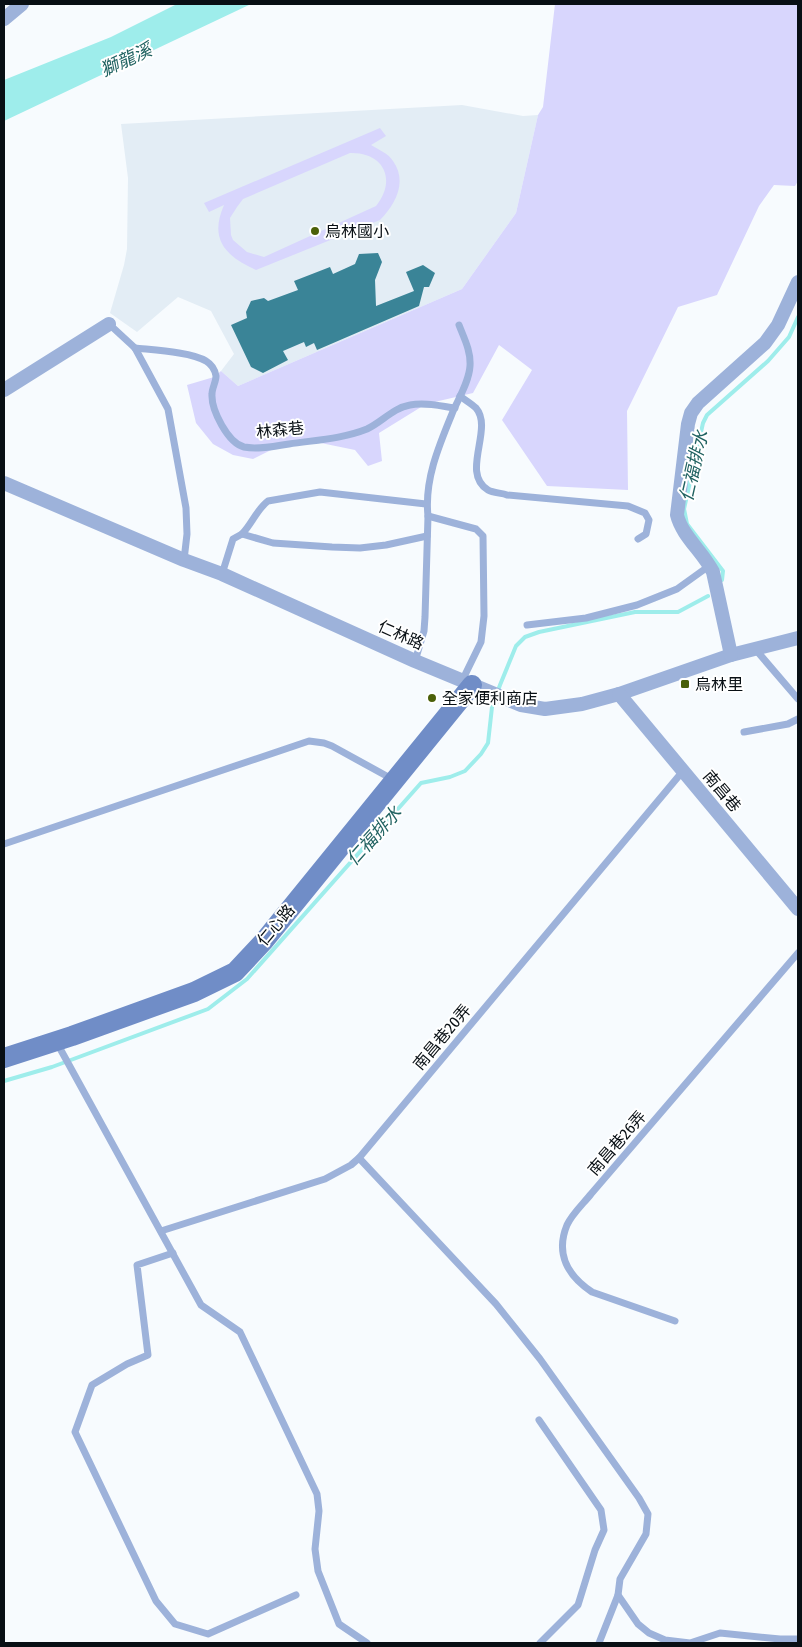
<svg xmlns="http://www.w3.org/2000/svg" width="802" height="1647" font-family="'Fira Sans Condensed','Noto Sans TC',sans-serif">
<style>
.built{fill:#e3edf5}
.green{fill:#d8d6fd;fill-rule:evenodd}
.water{fill:#9eedeb}
.lines{fill:none;stroke-linecap:round;stroke-linejoin:round}
.stream{stroke:#9eedeb;stroke-width:4}
.building{fill:#3a8497}
.lane{stroke:#9db2da;stroke-width:7}
.street{stroke:#9db2da;stroke-width:14}
.secondary{stroke:#708dc7;stroke-width:20}
.poi-dot{fill:#4b6009;stroke:#fff;stroke-width:2}
.labels{text-anchor:middle;dominant-baseline:central;stroke-width:4;stroke-linejoin:round;paint-order:stroke}
.poi-label{font-size:16px;fill:#080f14;stroke:#fff;text-anchor:start}
.street-label{font-size:16px;fill:#080f14;stroke:#fff}
.water-label{font-size:18px;font-style:italic;fill:#206261;stroke:#fff}
</style>
<rect width="100%" height="100%" fill="#f7fbfe"/>
<path class="built" d="M462,105L523,116L538,115L516,213L462,289L238,386L221,371L234,354L211,311L178,297L137,332L110,313L124,265L127,249L128,178L121,124Z"/>
<g class="green">
<path d="M555,4H798V181L795,186L774,185L759,206L717,295L678,307L627,411L628,490L547,486L502,420L532,370L499,345L473,393L426,404L379,433L382,461L368,466L355,450L316,442H287L253,459L233,455L213,444L196,423L187,385L214,377L221,371L238,386L462,289L516,213L538,115L543,107Z"/>
<path d="M380,128L386,136L371,145C379,150 388,153 393,161C408,182 395,205 380,220L256,270C225,256 209,239 224,205L209,212L204,203ZM350,153C384,152 397,180 376,206L264,257L247,252L233,240L231,235L230,218L237,207L243,199Z"/>
</g>
<path class="water" d="M177,4H251L4,121V80L111,37Z"/>
<g class="lines">
<g class="stream">
<path d="M722,580L723,571L687,524L684,509L703,423L707,415L768,361L789,337L798,317"/>
<path d="M4,1081L52,1067L208,1009L247,979L421,783L450,777L465,771L481,754L488,743L492,707L500,685L516,646L525,637L539,632L635,612H678L708,596"/>
</g>
</g>
<path class="building" d="M378,253L382,262L375,280L376,306L414,291L406,272L423,265L435,273L429,287H424L419,306L317,350L314,343L306,347L304,342L283,351L288,360L263,373L251,367L231,325L247,318L246,312L251,301L264,298L268,301L298,290L294,281L330,267L333,274L355,264L359,254Z"/>
<g class="lines">
<g class="lane">
<path d="M109,324L135,348L168,409L186,508L187,534L184,560"/>
<path d="M135,348C153,350 192,352 206,361C211,364 215,370 216,376C216,382 212,388 212,394C211,410 228,443 244,447C258,450 275,446 289,444C315,440 342,439 367,429C382,422 393,408 410,405C425,402 440,406 455,408"/>
<path d="M460,396C465,400 472,404 476,408C494,429 460,473 488,490C493,493 502,493 507,495L628,506L645,513L649,520L646,534L638,539"/>
<path d="M428,516L476,529L483,536L484,616L481,642L462,681"/>
<path d="M242,534C252,524 257,509 268,501L320,492L426,504"/>
<path d="M222,574L233,539L242,534L273,543L332,547L360,548L386,545L427,536"/>
<path d="M527,625L586,618L637,605L677,589L709,566"/>
<path d="M756,650L798,699"/>
<path d="M415,661L424,631L425,617L428,516C424,479 440,443 454,409C460,396 469,381 470,366C471,351 464,338 459,325"/>
<path d="M744,732L788,724L798,719"/>
<path d="M4,844L309,741L324,743L332,746L392,779"/>
<path d="M57,1043L201,1305L240,1332L317,1494L319,1511L315,1549L318,1571L339,1624L367,1643"/>
<path d="M359,1158L496,1304L540,1359L639,1498L648,1514L646,1534L620,1579L618,1595L638,1624L649,1633L665,1640L690,1643L720,1633L780,1639H798"/>
<path d="M161,1231L325,1179L351,1165L359,1158L683,771"/>
<path d="M173,1253L137,1265L148,1355L127,1364L92,1385L75,1432L156,1601L175,1624L208,1634L296,1595"/>
<path d="M675,1321L592,1292C568,1276 555,1254 567,1225C572,1214 584,1203 591,1194L798,953"/>
<path d="M539,1420L601,1510L604,1530L595,1550L578,1605L540,1643"/>
<path d="M599,1643L618,1595"/>
</g>
<g class="street">
<path d="M4,19L22,4"/>
<path d="M4,390L109,324"/>
<path d="M4,483L184,560L222,574L415,661L521,705L545,709L582,704L619,694L731,655L798,638"/>
<path d="M731,655L713,572C703,552 682,536 677,515L688,424L691,413L698,403L765,343L778,325L798,282"/>
<path d="M619,694L798,909"/>
</g>
<path class="secondary" d="M4,1058L72,1036L194,992L235,972L264,941L472,685"/>
</g>
<g class="poi-dot">
<circle cx="315" cy="231" r="5"/>
<rect x="680" y="679" width="10" height="10" rx="2.5"/>
<circle cx="432" cy="698" r="5"/>
</g>
<g class="labels">
<g class="poi-label">
<text x="325" y="231">烏林國小</text>
<text x="695" y="684">烏林里</text>
<text x="442" y="698">全家便利商店</text>
</g>
<g class="street-label">
<text transform="translate(280 430) rotate(-6)">林森巷</text>
<text transform="translate(401 635) rotate(24)">仁林路</text>
<text transform="translate(722 791) rotate(50)">南昌巷</text>
<text transform="translate(276 925) rotate(-50)">仁心路</text>
<text transform="translate(442 1037) rotate(-50)">南昌巷20弄</text>
<text transform="translate(617 1143) rotate(-49)">南昌巷26弄</text>
</g>
<g class="water-label">
<text transform="translate(126 60) rotate(-25)">獅龍溪</text>
<text transform="translate(694 466) rotate(-77)">仁福排水</text>
<text transform="translate(374 836) rotate(-48)">仁福排水</text>
</g>
</g>
<rect width="802" height="1647" fill="none" stroke="#080f14" stroke-width="10"/>
</svg>
